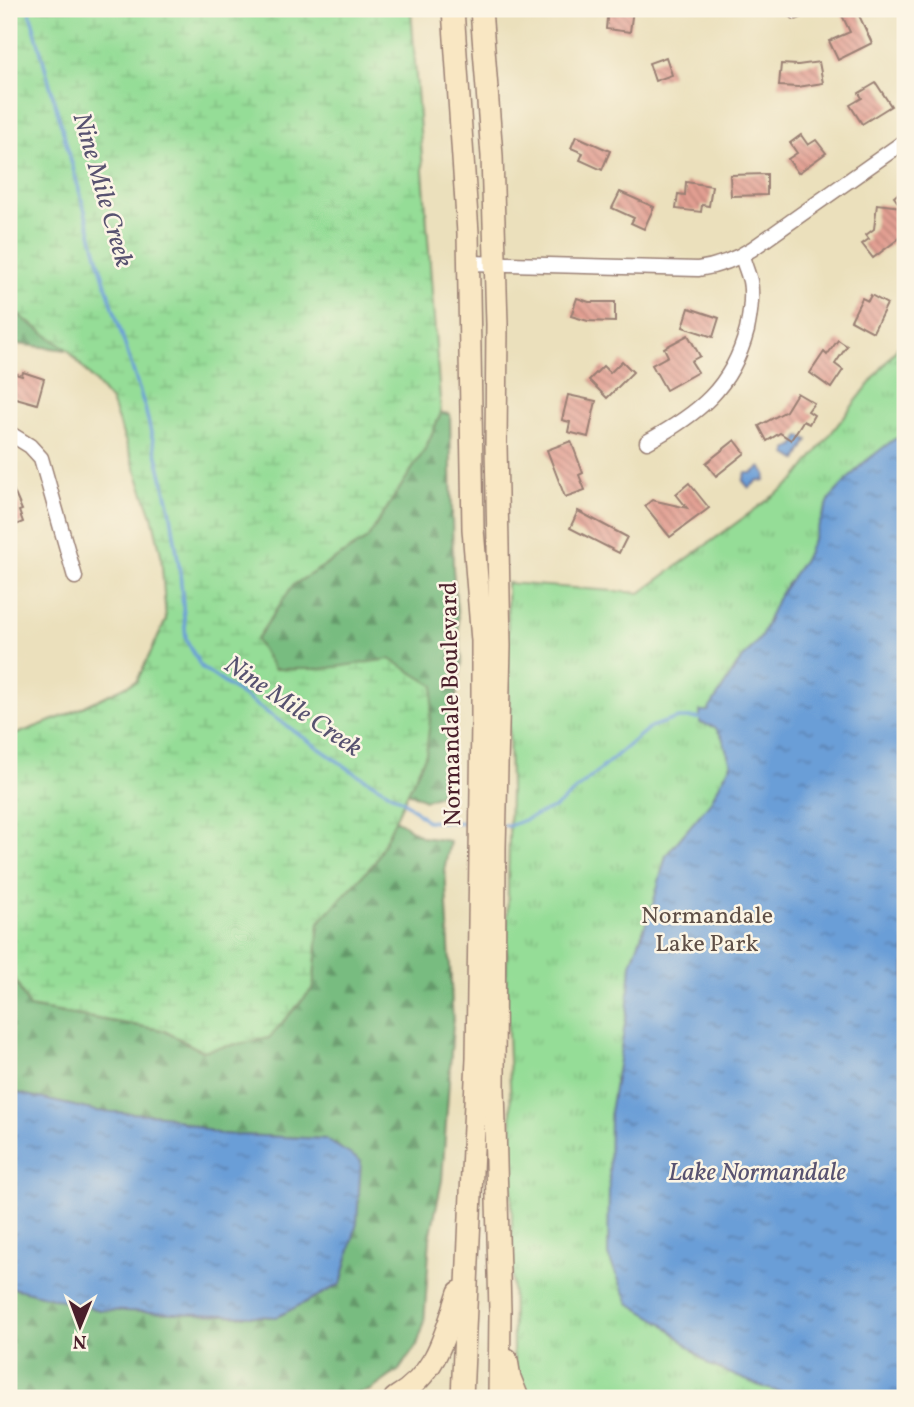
<svg xmlns="http://www.w3.org/2000/svg" width="914" height="1407" font-family="Vollkorn,serif">
<style>
.forest{fill:url(#forest-firs);stroke:#616e56;stroke-width:2}
.wetland{fill:url(#wetland-marsh);stroke:#707e61;stroke-width:2}
.park{fill:url(#park-tufts);stroke:#707e61;stroke-width:2}
.water{fill:url(#water-ripples);stroke:#5a5e81;stroke-width:2}
.lines{fill:none;stroke-linecap:round;stroke-linejoin:round}
.stream{stroke:#6b9ed7;stroke-width:3.5}
.building{fill:url(#building-back-hatch)}
.minor-casing{stroke:#9a8074;stroke-width:17}
.secondary-casing{stroke:#9a8074;stroke-width:24}
.minor{stroke:#fff;stroke-width:14}
.secondary{stroke:#f9e7c3;stroke-width:21}
.labels{text-anchor:middle;dominant-baseline:central;stroke-width:5;stroke-linejoin:round;paint-order:stroke}
.street-label{font-size:24px;fill:#4a1f2b;stroke:#fcf5e5}
.park-label{font-size:24px;fill:#5d4e46;stroke:#fcf5e5}
.water-label{font-size:26px;font-style:italic;fill:#575270;stroke:#fcf5e5}
</style>
<defs>
<pattern id="forest-firs" width="22" height="20" patternUnits="userSpaceOnUse" patternTransform="scale(1.75)"><rect width="22" height="20" fill="#78bc80"/><path d="M5 1l3.5 6h-7zM16 11l3.5 6h-7z" fill="#649869"/></pattern>
<pattern id="wetland-marsh" width="20" height="14" patternUnits="userSpaceOnUse" patternTransform="scale(1.75)"><rect width="20" height="14" fill="#95dd97"/><path d="M1 5h8M5 5V1M11 12h8M15 12V8" fill="none" stroke="#82bd82"/></pattern>
<pattern id="park-tufts" width="24" height="20" patternUnits="userSpaceOnUse" patternTransform="scale(1.75)"><rect width="24" height="20" fill="#95dd97"/><path d="M3 7l-1-3M5 7V3M7 7l1-3M15 17l-1-3M17 17v-4M19 17l1-3" fill="none" stroke="#82bd82"/></pattern>
<pattern id="water-ripples" width="26" height="14" patternUnits="userSpaceOnUse" patternTransform="scale(1.75)"><rect width="26" height="14" fill="#6b9ed7"/><path d="M2 4q2-2 4 0t4 0M15 11q2-2 4 0t4 0" fill="none" stroke="#5a80af"/></pattern>
<pattern id="building-back-hatch" width="6" height="6" patternUnits="userSpaceOnUse" patternTransform="scale(1.75)"><rect width="6" height="6" fill="#e29f92"/><path d="M-1 5l2 2M0 0l6 6M5-1l2 2" fill="none" stroke="#b98177"/></pattern>
</defs>
<rect width="100%" height="100%" fill="#fcf5e5"/>
<filter id="ink" filterUnits="userSpaceOnUse"><feTurbulence type="fractalNoise" baseFrequency=".0143" numOctaves="2"/><feDisplacementMap in="SourceGraphic" scale="14" xChannelSelector="R" yChannelSelector="G"/><feConvolveMatrix kernelMatrix="1 2 1 2 8 2 1 2 1" color-interpolation-filters="sRGB"/></filter>
<filter id="wash" filterUnits="userSpaceOnUse"><feTurbulence type="fractalNoise" baseFrequency=".00686" numOctaves="4" result="noise"/><feDisplacementMap in="SourceGraphic" scale="28" xChannelSelector="R" yChannelSelector="G"/><feGaussianBlur stdDeviation="1.57" result="paint"/><feColorMatrix in="noise" values="0 0 0 0 0 0 0 0 0 0 0 0 0 0 0 0 0 1.4 0 .05"/><feComposite in="paint" operator="in"/></filter>
<g filter="url(#wash)">
<rect width="100%" height="100%" fill="#ebe0bc"/>
<g class="forest">
<path d="M9,308L68,350L9,343Z"/>
<path d="M441,413L450,414L453,569L462,662L440,795L425,800L408,792L426,754L322,669H274L256,640L293,585L367,539L425,449Z"/>
<path d="M395,819L422,837L450,841L445,866L453,1024L442,1180L430,1238L424,1324L417,1345L399,1370L371,1390L341,1398H9V1285L100,1310L276,1317L325,1139L219,1134L162,1115L96,1111L9,1091V967L29,1007L163,1030L202,1051L313,988L319,922L375,862Z"/>
</g>
<path class="wetland" d="M9,9H411L441,413L425,449L367,539L293,585L256,640L274,669H322L390,659L434,686L426,754L375,862L319,922L313,988L269,1038L202,1051L163,1030L29,1007L9,967V737L64,716L137,681L166,620L161,554L152,516L111,401L68,350L9,308Z"/>
<path class="park" d="M905,338V1398H525L516,1375L513,1351L511,1110L506,984L510,790L507,583L640,593L794,481Z"/>
<g class="water">
<path d="M905,434V1398H804L765,1388L709,1365L664,1324L629,1303L608,1256L610,1112L627,1012L631,964L653,904L666,855L709,804L731,764L722,737L715,727L700,723V711H708L737,665L761,637L777,599L806,556L830,498L862,464L893,440Z"/>
<path d="M800,436L808,440L797,460L787,454V449L795,445Z"/>
<path d="M761,467L766,474L765,481L758,480L749,488L743,481L746,473H752Z"/>
<path d="M9,1091L96,1111L162,1115L219,1134L325,1139L361,1161L357,1223L341,1284L277,1317L100,1310L9,1287Z"/>
</g>
<g class="lines">
<g class="stream">
<path d="M29,9L101,269L145,408L170,509L180,572L186,639L201,667L355,773L404,801L427,821L472,823"/>
<path d="M504,825L509,826L556,807L650,727L678,718H703"/>
</g>
</g>
<g id="blocks">
<g class="building">
<path d="M608,9H633L630,32L606,29Z"/>
<path d="M839,9H856L872,43L838,60L829,41L850,32Z"/>
<path d="M666,57L672,75L655,81L649,63Z"/>
<path d="M819,62L823,83L798,87L779,86L781,64L798,65Z"/>
<path d="M876,83L891,106L862,124L850,105L862,98L859,93Z"/>
<path d="M801,135L808,145L816,140L826,153L798,173L788,159L797,153L790,143Z"/>
<path d="M576,136L610,151L602,170L580,160L583,153L571,148Z"/>
<path d="M767,174V195L731,196L730,175Z"/>
<path d="M686,182L712,186L709,206L702,205L701,212L676,209L678,194L685,195Z"/>
<path d="M905,188V234L873,258L862,244L869,239L866,235L874,229L877,204L901,207L894,197Z"/>
<path d="M620,192L654,207L644,229L631,223L634,218L612,208Z"/>
<path d="M871,295L887,304L873,332L851,320L862,298L868,301Z"/>
<path d="M577,298L589,302H615V322L588,321L571,316Z"/>
<path d="M689,308L719,318L713,337L683,327Z"/>
<path d="M688,335L700,356L691,361L698,372L666,390L652,365L668,356L664,348Z"/>
<path d="M838,340L847,346L835,364L843,370L831,388L810,373L824,352L827,355Z"/>
<path d="M622,361L633,372L607,398L589,380L603,366L610,373Z"/>
<path d="M9,372L22,376L23,372L44,379L37,404L9,396Z"/>
<path d="M797,393L814,403L808,411L814,415L809,424L803,421L791,440L780,433L767,441L759,426L786,411Z"/>
<path d="M568,395L596,401L588,437L568,432L570,422L562,420Z"/>
<path d="M735,440L745,453L716,476L706,463Z"/>
<path d="M571,441L583,473L579,475L585,490L565,497L547,450Z"/>
<path d="M9,480L22,510L19,511L23,522L9,528Z"/>
<path d="M689,483L709,508L670,537L645,506L652,500L687,508L676,494Z"/>
<path d="M578,511L627,537L619,553L570,528Z"/>
</g>
</g>
</g>
<g filter="url(#ink)">
<use href="#blocks" fill-opacity="0" stroke="#9a8074" stroke-width="2"/>
<g class="lines">
<defs>
<g id="minor">
<path d="M796,12L798,9"/>
<path d="M469,263L698,269C718,266 735,260 752,249L905,141"/>
<path d="M9,433L30,446L41,458L75,577"/>
<path d="M647,442C698,414 732,388 747,330C750,315 753,296 750,281C748,273 744,264 742,256"/>
</g>
<g id="secondary">
<path d="M453,9L468,233L473,529L482,641V721L477,1058L462,1398"/>
<path d="M481,9L492,156L497,324L496,445L500,646L495,847L494,1088L500,1311L499,1398"/>
<path d="M507,1360L510,1378L518,1398"/>
<path d="M395,1398C437,1374 445,1335 459,1292"/>
</g>
</defs>
<use href="#minor" class="minor-casing"/>
<use href="#secondary" class="secondary-casing"/>
<use href="#minor" class="minor"/>
<use href="#secondary" class="secondary"/>
</g>
</g>
<g class="labels">
<g class="street-label">
<text transform="translate(452 704) rotate(-91)">Normandale Boulevard</text>
</g>
<g class="park-label">
<text x="707" y="917">Normandale<tspan x="707" dy="28">Lake Park</tspan></text>
</g>
<g class="water-label">
<text transform="translate(102 190) rotate(74)">Nine Mile Creek</text>
<text transform="translate(293 707) rotate(34)">Nine Mile Creek</text>
<text x="757" y="1173">Lake Normandale</text>
</g>
</g>
<rect width="914" height="1407" fill="none" stroke="#fcf5e5" stroke-width="35"/>
<g transform="translate(80 1326) rotate(181)" stroke="#fcf5e5" stroke-width="5" paint-order="stroke">
<path d="M0-5L12 26L0 18L-12 26Z" fill="#4a1f2b"/>
<text y="-10" font-size="19" font-weight="bold" text-anchor="middle" fill="#4a1f2b">N</text>
</g>
</svg>
